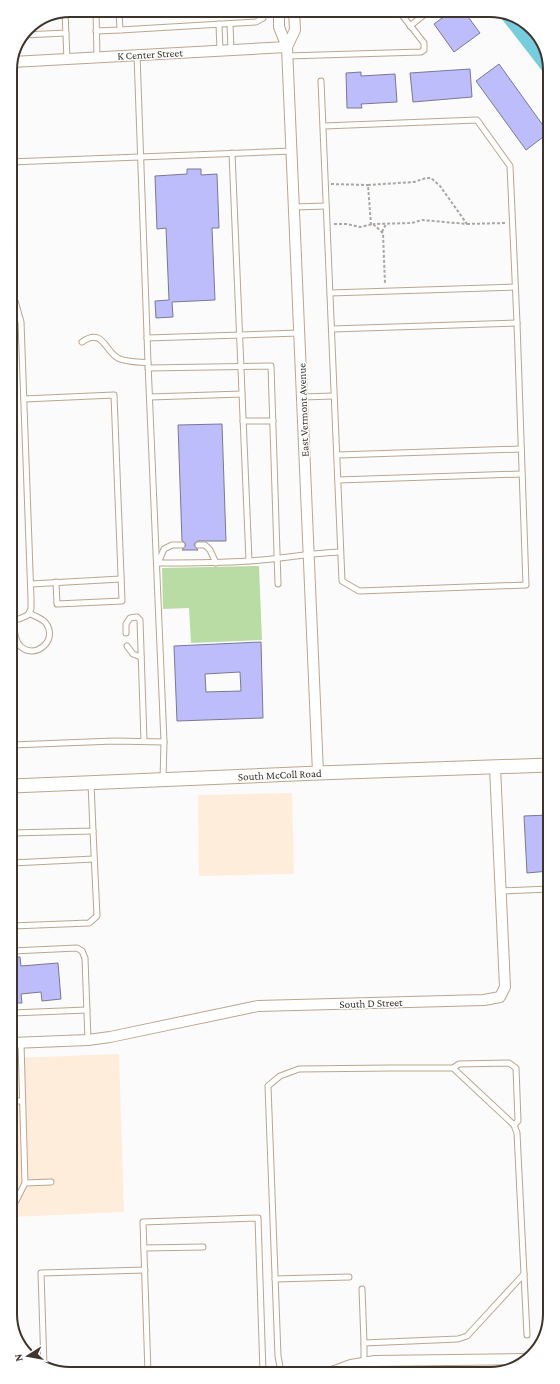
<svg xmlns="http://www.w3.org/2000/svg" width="560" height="1384" font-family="'Crimson Pro',serif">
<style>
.built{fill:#ffeddb}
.green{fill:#b9dca5}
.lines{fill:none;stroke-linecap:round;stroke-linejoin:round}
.canal{stroke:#75cedd;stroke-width:11}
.building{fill:#bebdfc;stroke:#797894;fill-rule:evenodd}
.service-casing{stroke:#bca58e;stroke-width:7}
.minor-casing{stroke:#bca58e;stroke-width:12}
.tertiary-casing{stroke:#bca58e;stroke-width:15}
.path{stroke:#aaa7a3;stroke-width:2;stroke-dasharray:3 2;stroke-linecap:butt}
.service{stroke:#fff;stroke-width:5}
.minor{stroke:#fff;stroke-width:10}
.tertiary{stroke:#fff;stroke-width:13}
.labels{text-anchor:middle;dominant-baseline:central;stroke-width:3;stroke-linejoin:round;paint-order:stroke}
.street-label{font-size:11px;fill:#3d342b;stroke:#fff}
.rim{fill:none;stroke:#3d342b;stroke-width:2}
</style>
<rect width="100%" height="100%" fill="#fbfbfb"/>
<g class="built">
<path d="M292,793L294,874L199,876L198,795Z"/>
<path d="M119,1054L124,1212L13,1217L12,1058Z"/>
</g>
<path class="green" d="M259,566L262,640L191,643L189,608L163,609L162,568Z"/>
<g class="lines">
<path class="canal" d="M505,14L547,68"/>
</g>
<g class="building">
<path d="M453,10H463L480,33L454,52L434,24Z"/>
<path d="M499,64L547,131V134L526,150L476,81Z"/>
<path d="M470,69L472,97L413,102L410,73Z"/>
<path d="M361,72V76L395,74L397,102L361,104L362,108H347L346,73Z"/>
<path d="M187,169H201V175L217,174L219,228H212L215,300L172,302L173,317L156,318L155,301L169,300L166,228L157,229L155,176L187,174Z"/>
<path d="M222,424L226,541H198L195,543L194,545L198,550H182L186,545L184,542L182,541L178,425Z"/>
<path d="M261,642L263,718L177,721L174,646ZM240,672L241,691L206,692L205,674Z"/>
<path d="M549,815V871L527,873L524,816Z"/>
<path d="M12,957H20L21,966L58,963L61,999L42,1001L41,992L21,994L22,1003H12Z"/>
</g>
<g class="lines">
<defs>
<g id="service">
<path d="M96,10L97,57"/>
<path d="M65,12L67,59"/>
<path d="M219,24L220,51"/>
<path d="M230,24L231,50"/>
<path d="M410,26L430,10"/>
<path d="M120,30L256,22L263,18L262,10"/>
<path d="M96,31L120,30L119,10"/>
<path d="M24,35L66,33"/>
<path d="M137,55L148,363L164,742L163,780"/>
<path d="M287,56L421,52L424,50V43L398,10"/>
<path d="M321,81L342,581L359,591L526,585L517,323L510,166L477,120L324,126"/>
<path d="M232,153L249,561"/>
<path d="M10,162L292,151"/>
<path d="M294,207L326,206"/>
<path d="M330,293L515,287"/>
<path d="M11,294L15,301L21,322L31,599V609L28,615L19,619H11"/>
<path d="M332,329L517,323"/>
<path d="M147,338L299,333"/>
<path d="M82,342C104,326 105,354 120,359C128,362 139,362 148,363"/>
<path d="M148,368L271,366L278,584"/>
<path d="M150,397L242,394"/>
<path d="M302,397L334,396"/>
<path d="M24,399L114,395L122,601L57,604L56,582"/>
<path d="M243,421H273"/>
<path d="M338,455L521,449"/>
<path d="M338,480L521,474"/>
<path d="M198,545H205L210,550L216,563"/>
<path d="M157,563C188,563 219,563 249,561C280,559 310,553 340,552"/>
<path d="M158,563L164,549L172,545H182"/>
<path d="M31,584L121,579"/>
<path d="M13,619C14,627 14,637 18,643C31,663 61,641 45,622C41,618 34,616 29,613"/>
<path d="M126,633V624L130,618L137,617L140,620L144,741"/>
<path d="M127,646L133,654L141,657"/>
<path d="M12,745L114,741L164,742"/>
<path d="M12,833L93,831L91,783"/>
<path d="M12,863L94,859"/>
<path d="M501,891L549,889"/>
<path d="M12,926L89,923L97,916L93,831"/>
<path d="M12,951L77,948L82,951L85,958L88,1040"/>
<path d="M12,1013L87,1010"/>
<path d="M21,1043L25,1183"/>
<path d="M13,1101H22"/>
<path d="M514,1125L517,1133L527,1335"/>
<path d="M13,1203L16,1201L25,1183L51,1182"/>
<path d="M144,1248L203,1247"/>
<path d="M275,1279L349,1277"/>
<path d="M362,1289L364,1343L458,1339L467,1336L524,1274"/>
<path d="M364,1343V1363"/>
<path d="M44,1366L41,1273L145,1270"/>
<path d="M281,1372L278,1356L268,1086L280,1076L299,1069L391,1068H453L459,1064L509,1063L516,1068L518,1121L514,1125L453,1068"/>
<path d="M148,1373L143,1222L258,1218L263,1373"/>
</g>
<g id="minor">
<path d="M279,10V27L287,47L318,773"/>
<path d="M287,47L295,30L294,10"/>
<path d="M12,62L287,47"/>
<path d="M12,1043L88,1040L110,1037L258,1006L484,1000L500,997L505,987L495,767"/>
<path d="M332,1372L351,1365L375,1361L526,1359"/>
</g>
<g id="tertiary">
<path id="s1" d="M12,786L318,773L549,765"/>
</g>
</defs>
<use href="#service" class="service-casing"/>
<use href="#minor" class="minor-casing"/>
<use href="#tertiary" class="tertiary-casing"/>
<g class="path">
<path d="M331,184L368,185"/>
<path d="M334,224H347L360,227L373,224L383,233L385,284"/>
<path d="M467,224L506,223"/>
<path d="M371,225L368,185L414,182L426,178H431L440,186L467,224L422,220L412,223L373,224"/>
<path d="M382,232L386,224"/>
</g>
<use href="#service" class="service"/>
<use href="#minor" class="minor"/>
<use href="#tertiary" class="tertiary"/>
</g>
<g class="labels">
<g class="street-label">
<text transform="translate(150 54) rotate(-3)">K Center Street</text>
<text transform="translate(303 410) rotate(-92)">East Vermont Avenue</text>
<text stroke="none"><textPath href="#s1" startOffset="268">South McColl Road</textPath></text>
<text transform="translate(371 1003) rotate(-2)">South D Street</text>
</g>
</g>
<path d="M0 0H560V1384H0ZM70 17H490A53 53 0 0 1 543 70V1314A53 53 0 0 1 490 1367H70A53 53 0 0 1 17 1314V70A53 53 0 0 1 70 17Z" fill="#fff" fill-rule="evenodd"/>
<path class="rim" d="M70 17H490A53 53 0 0 1 543 70V1314A53 53 0 0 1 490 1367H70A53 53 0 0 1 17 1314V70A53 53 0 0 1 70 17Z"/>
<g transform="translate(28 1356) rotate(259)" stroke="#ffffff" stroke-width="3" paint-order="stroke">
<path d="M0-3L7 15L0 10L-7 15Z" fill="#3d342b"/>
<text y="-6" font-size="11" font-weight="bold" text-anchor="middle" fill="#3d342b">N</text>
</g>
</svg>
